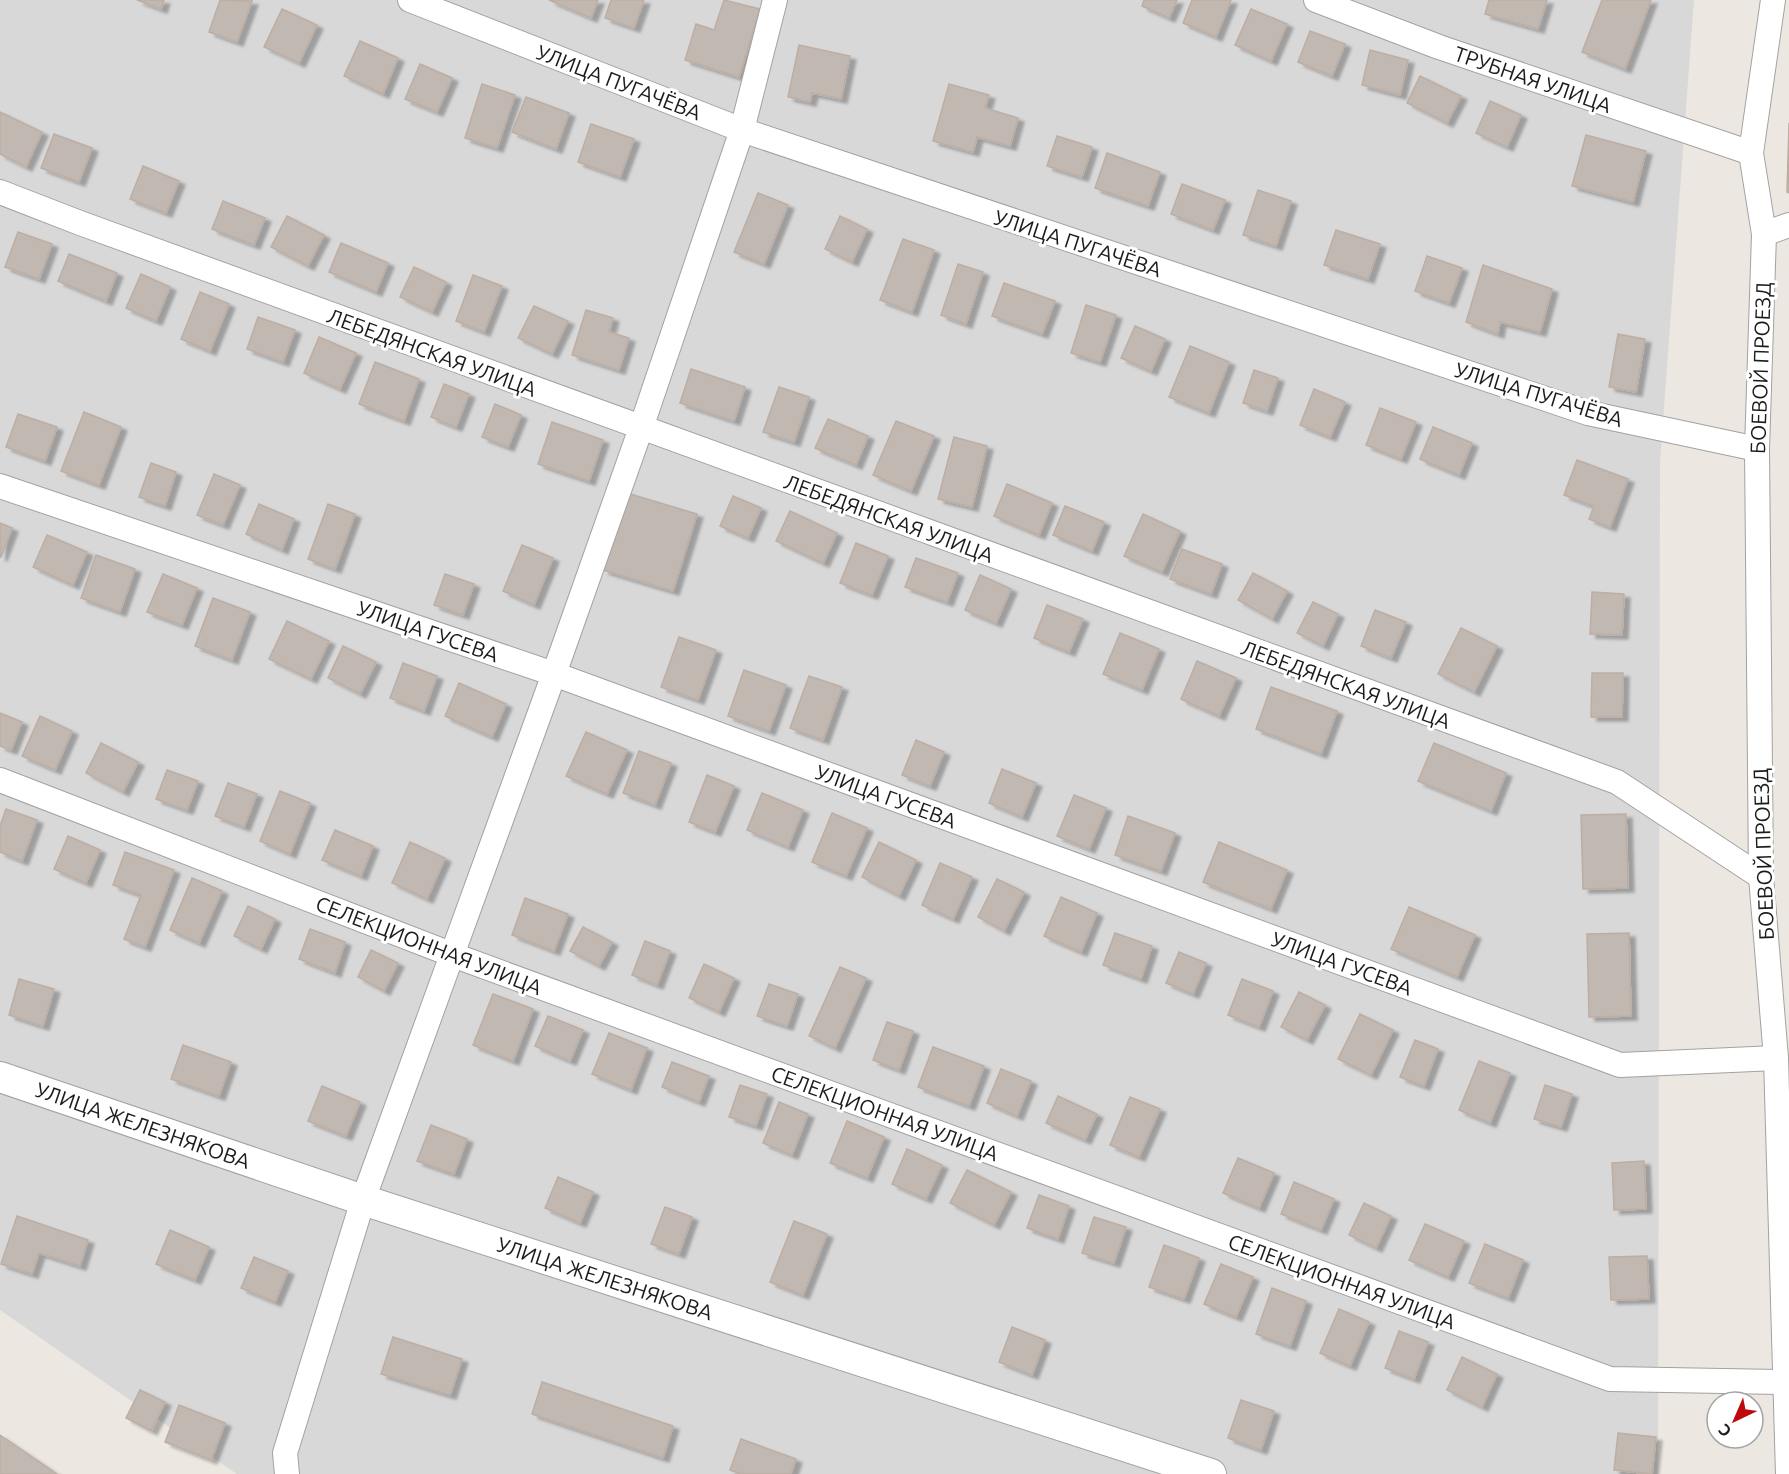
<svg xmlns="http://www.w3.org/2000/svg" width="1789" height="1474" font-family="Ubuntu,sans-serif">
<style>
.residential{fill:#d9d8d8}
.building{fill:#c0b8b1;stroke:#bdaea4;stroke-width:1.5;filter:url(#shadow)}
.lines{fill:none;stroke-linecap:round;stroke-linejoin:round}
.minor-casing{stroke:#a2a2a2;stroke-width:26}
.tertiary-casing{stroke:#a2a2a2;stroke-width:32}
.minor{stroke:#fff;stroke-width:24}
.tertiary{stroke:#fff;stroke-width:30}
.labels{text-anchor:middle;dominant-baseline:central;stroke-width:6;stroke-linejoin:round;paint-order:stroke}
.street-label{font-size:21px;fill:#1b1b1b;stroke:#fff}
</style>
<defs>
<filter id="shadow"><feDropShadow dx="6" dy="4" stdDeviation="1.5" flood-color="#0004"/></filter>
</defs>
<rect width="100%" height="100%" fill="#ece8e1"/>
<path class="residential" d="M0,0H1694L1660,462L1658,1474H237L0,1310Z"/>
<g class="building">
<path d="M137,0H164L161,9Z"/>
<path d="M220,0L252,1L237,42L209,32Z"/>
<path d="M549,0H598L591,18Z"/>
<path d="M611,0H644L634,28L605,18Z"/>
<path d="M724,0L760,9L739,77L685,60L696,24L714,30Z"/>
<path d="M1144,0H1177L1169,18L1142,6Z"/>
<path d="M1192,0H1231L1216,37L1183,23Z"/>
<path d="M1489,0H1547L1538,29L1485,14Z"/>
<path d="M1602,0H1651L1625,69L1582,52Z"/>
<path d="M282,9L317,25L299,63L264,47Z"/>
<path d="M1251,9L1287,24L1271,61L1235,45Z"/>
<path d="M1310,31L1345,44L1332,76L1298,62Z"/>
<path d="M360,41L398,58L383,94L344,76Z"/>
<path d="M799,45L850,56L841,99L812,93L810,102L788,97Z"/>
<path d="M1370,50L1408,60L1400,95L1362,85Z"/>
<path d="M420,64L452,78L437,112L405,99Z"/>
<path d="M1420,76L1461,96L1447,123L1407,103Z"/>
<path d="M482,84L515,95L497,148L465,138Z"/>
<path d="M949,84L989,95L985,108L1018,118L1010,146L977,137L973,152L933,141Z"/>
<path d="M526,97L569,113L556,149L512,132Z"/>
<path d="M1490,101L1521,115L1507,147L1476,133Z"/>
<path d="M0,112L42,132L26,167L0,154Z"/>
<path d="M1789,123V193L1787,192Z"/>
<path d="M591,124L634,139L620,177L578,162Z"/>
<path d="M54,134L92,148L79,182L41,168Z"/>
<path d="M1586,135L1646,151L1633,202L1572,186Z"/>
<path d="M1057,136L1092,147L1082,177L1047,166Z"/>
<path d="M1107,153L1160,172L1148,206L1095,188Z"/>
<path d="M143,166L179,181L166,213L130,199Z"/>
<path d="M1182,184L1225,200L1213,230L1171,214Z"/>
<path d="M1258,190L1291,201L1276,246L1243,235Z"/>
<path d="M758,193L788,205L764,264L734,252Z"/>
<path d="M223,201L265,218L254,245L212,229Z"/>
<path d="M287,216L324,235L308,266L271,247Z"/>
<path d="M840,216L867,229L852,262L825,249Z"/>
<path d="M1336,230L1380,244L1368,279L1324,265Z"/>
<path d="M18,232L52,244L39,279L5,267Z"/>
<path d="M903,239L934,250L912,312L880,300Z"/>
<path d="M341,243L388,263L376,292L329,272Z"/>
<path d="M69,254L117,273L106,301L58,281Z"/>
<path d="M1427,256L1462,268L1449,303L1415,291Z"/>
<path d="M958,264L983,272L966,324L941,315Z"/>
<path d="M1483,265L1552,289L1540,332L1500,322L1498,334L1466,322Z"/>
<path d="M414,267L446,282L432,312L400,297Z"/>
<path d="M141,274L170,287L156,321L126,308Z"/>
<path d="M473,275L502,286L484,332L456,321Z"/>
<path d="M1004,283L1055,301L1042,334L992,316Z"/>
<path d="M200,292L229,304L210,351L181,339Z"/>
<path d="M1086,305L1116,315L1100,362L1071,353Z"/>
<path d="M534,306L568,321L552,354L518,338Z"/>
<path d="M586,310L613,318L609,332L629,338L619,370L572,355Z"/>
<path d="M258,317L295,330L283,362L247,349Z"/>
<path d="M1135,326L1165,339L1151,371L1121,358Z"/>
<path d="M1618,334L1645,339L1636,392L1609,387Z"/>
<path d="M319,337L356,353L340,389L304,373Z"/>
<path d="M1190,346L1229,362L1209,413L1169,397Z"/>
<path d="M375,362L419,379L404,421L359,404Z"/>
<path d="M691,369L745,387L734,421L680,403Z"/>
<path d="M1254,370L1278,378L1267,411L1243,403Z"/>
<path d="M444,384L469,394L456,427L431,417Z"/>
<path d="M779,387L809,397L794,442L763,432Z"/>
<path d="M1314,389L1345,402L1330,437L1300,425Z"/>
<path d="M495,404L521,415L508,447L482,437Z"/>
<path d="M1380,408L1416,422L1401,459L1366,445Z"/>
<path d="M84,412L121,427L99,485L61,471Z"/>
<path d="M18,414L57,427L45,461L6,447Z"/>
<path d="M828,419L868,436L856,465L815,448Z"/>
<path d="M896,421L934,436L911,491L873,475Z"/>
<path d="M552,422L603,440L589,481L538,464Z"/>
<path d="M1433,427L1472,443L1459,475L1420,459Z"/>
<path d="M954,437L987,446L972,507L938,499Z"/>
<path d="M1577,460L1628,479L1610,527L1589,519L1594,506L1564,495Z"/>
<path d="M151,463L176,472L165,506L139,497Z"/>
<path d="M214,474L240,485L223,525L197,515Z"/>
<path d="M1007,484L1052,503L1039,535L994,516Z"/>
<path d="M627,493L697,514L673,591L603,570Z"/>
<path d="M733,496L761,508L748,538L720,526Z"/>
<path d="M259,504L294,519L282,550L246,534Z"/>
<path d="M328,504L355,514L335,569L308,559Z"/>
<path d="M1065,506L1104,522L1092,551L1053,535Z"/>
<path d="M790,511L837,533L823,563L776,541Z"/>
<path d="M1143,514L1180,531L1162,572L1124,556Z"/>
<path d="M0,523L12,528L1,557H0Z"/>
<path d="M47,535L87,552L73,585L33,567Z"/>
<path d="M856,543L888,556L872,595L840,583Z"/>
<path d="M522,545L553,558L534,605L503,591Z"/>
<path d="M1182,549L1222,564L1211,594L1170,579Z"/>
<path d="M96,555L135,569L120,612L81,598Z"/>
<path d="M916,558L958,573L947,602L905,587Z"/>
<path d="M1253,573L1287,591L1272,619L1238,600Z"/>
<path d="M163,574L197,588L182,625L147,612Z"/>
<path d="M445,574L474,584L463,615L434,605Z"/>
<path d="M980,575L1011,589L996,623L965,610Z"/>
<path d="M1592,592L1624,594L1622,635L1590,634Z"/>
<path d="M213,598L250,612L232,660L195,646Z"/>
<path d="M1313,602L1338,614L1323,646L1297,633Z"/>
<path d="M1047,605L1083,619L1069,652L1034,638Z"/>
<path d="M1375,610L1406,622L1391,658L1361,646Z"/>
<path d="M287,621L329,641L311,679L269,659Z"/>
<path d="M1461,628L1497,646L1474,692L1438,674Z"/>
<path d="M1120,633L1159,649L1142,690L1103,674Z"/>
<path d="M679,637L716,650L698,700L661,687Z"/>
<path d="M343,646L376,662L360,694L328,678Z"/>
<path d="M1197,661L1236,678L1219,716L1181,699Z"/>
<path d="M403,663L437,676L424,711L390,698Z"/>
<path d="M744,670L786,685L769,731L728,716Z"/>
<path d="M1592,673H1623L1622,717H1591Z"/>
<path d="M809,676L842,687L823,740L790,728Z"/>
<path d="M459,683L506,704L492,737L445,716Z"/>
<path d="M1271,687L1337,711L1321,754L1256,729Z"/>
<path d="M0,713L22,722L11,750L0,746Z"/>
<path d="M40,716L72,731L55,770L22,756Z"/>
<path d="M586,732L627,750L607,794L566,776Z"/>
<path d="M916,740L944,752L930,786L902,775Z"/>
<path d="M101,743L138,762L123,792L86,773Z"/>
<path d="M1434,743L1506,773L1491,811L1418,781Z"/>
<path d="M639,751L671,763L655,805L623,793Z"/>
<path d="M1002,769L1036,783L1022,817L989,803Z"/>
<path d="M167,770L198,781L187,810L156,799Z"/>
<path d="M707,775L734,786L715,832L689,822Z"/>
<path d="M228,783L257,794L244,827L215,816Z"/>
<path d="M280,791L310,803L290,854L260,841Z"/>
<path d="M762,793L803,810L788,847L747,830Z"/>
<path d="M1074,795L1106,808L1089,849L1057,836Z"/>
<path d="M6,809L37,820L22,861L0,852V826Z"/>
<path d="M832,813L867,828L846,876L812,862Z"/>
<path d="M1626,814L1628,888L1583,889L1581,815Z"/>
<path d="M1128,816L1175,833L1161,871L1115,855Z"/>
<path d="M335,830L373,846L361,876L322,860Z"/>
<path d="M68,836L100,850L86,883L54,869Z"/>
<path d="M410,842L445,858L427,899L392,883Z"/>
<path d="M879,842L916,860L899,896L862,877Z"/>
<path d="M1219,842L1287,870L1271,909L1203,882Z"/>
<path d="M125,852L174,870L145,947L124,939L141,895L113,885Z"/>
<path d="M940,863L972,877L953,919L922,905Z"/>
<path d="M192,878L222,891L199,943L170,930Z"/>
<path d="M997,879L1024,892L1004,931L978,917Z"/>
<path d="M1061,897L1097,913L1081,952L1044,936Z"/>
<path d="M525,898L568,914L554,951L512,935Z"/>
<path d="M248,906L275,919L261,949L234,936Z"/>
<path d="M1409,907L1475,935L1457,977L1391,949Z"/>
<path d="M583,927L612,942L599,966L570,951Z"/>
<path d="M310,929L345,942L335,973L299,959Z"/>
<path d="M1115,933L1152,946L1141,979L1103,965Z"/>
<path d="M1629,933L1631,1016L1589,1017L1587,934Z"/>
<path d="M645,941L670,951L657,985L632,975Z"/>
<path d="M371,950L398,963L384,991L358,977Z"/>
<path d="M1179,952L1206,963L1193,994L1166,983Z"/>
<path d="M704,964L734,978L719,1012L689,998Z"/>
<path d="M840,967L866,978L835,1048L809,1036Z"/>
<path d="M19,979L54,989L43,1026L9,1015Z"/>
<path d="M1242,979L1273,991L1259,1027L1228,1015Z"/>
<path d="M769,984L798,994L787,1026L757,1016Z"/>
<path d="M1299,992L1325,1005L1307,1040L1281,1027Z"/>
<path d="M493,994L533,1009L513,1061L473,1045Z"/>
<path d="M1360,1014L1393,1030L1371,1075L1338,1059Z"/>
<path d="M548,1016L583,1030L570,1061L535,1046Z"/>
<path d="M887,1022L913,1031L899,1070L873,1060Z"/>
<path d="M609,1033L647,1048L631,1090L592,1074Z"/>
<path d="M1415,1040L1438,1049L1424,1086L1400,1077Z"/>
<path d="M183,1045L231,1062L219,1096L171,1079Z"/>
<path d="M933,1047L984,1066L969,1106L918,1087Z"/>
<path d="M1479,1061L1510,1073L1490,1123L1459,1110Z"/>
<path d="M672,1062L709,1076L699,1102L662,1087Z"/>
<path d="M1001,1069L1031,1081L1017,1116L987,1103Z"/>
<path d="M740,1085L767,1094L756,1126L729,1117Z"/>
<path d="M1545,1085L1572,1094L1561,1127L1534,1119Z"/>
<path d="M322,1086L360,1102L346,1136L308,1121Z"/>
<path d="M1058,1096L1097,1114L1085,1140L1046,1123Z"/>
<path d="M1130,1097L1160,1109L1139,1157L1110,1145Z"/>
<path d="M779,1102L808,1114L792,1155L763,1143Z"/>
<path d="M847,1121L884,1137L867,1178L830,1163Z"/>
<path d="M431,1125L467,1139L454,1174L417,1161Z"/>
<path d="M907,1149L942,1165L926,1199L892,1184Z"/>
<path d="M1238,1158L1274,1173L1259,1208L1223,1193Z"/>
<path d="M1644,1161L1646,1209L1614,1210L1612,1163Z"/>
<path d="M967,1170L1011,1192L994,1225L950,1203Z"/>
<path d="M558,1177L593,1192L580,1223L545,1208Z"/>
<path d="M1294,1182L1334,1199L1321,1230L1281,1214Z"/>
<path d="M1039,1195L1069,1206L1058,1239L1027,1228Z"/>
<path d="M1364,1203L1391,1216L1376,1248L1349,1235Z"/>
<path d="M665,1207L692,1217L679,1254L651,1244Z"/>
<path d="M17,1216L88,1240L80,1266L39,1253L32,1274L1,1264Z"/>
<path d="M1094,1217L1126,1227L1114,1263L1082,1253Z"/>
<path d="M794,1221L827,1234L803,1295L770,1282Z"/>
<path d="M1425,1224L1464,1241L1448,1277L1409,1260Z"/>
<path d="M170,1230L209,1247L195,1280L156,1264Z"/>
<path d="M1485,1244L1523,1260L1508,1298L1469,1283Z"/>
<path d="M1164,1245L1199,1258L1184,1299L1149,1287Z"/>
<path d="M1647,1256L1649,1299L1611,1300L1609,1257Z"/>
<path d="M254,1257L288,1271L275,1302L241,1288Z"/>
<path d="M1221,1264L1253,1277L1236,1317L1204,1304Z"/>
<path d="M1272,1288L1306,1301L1290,1346L1256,1334Z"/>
<path d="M1339,1309L1369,1322L1350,1366L1320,1353Z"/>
<path d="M1012,1327L1045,1340L1032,1375L999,1362Z"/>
<path d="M1399,1331L1428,1342L1414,1379L1385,1368Z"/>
<path d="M393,1337L462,1359L450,1395L381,1374Z"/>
<path d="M1462,1357L1497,1374L1482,1407L1447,1390Z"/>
<path d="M542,1382L673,1426L663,1458L532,1414Z"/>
<path d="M140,1390L165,1402L151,1431L126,1418Z"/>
<path d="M1241,1400L1274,1411L1261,1450L1228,1438Z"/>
<path d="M179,1405L225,1423L211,1460L165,1442Z"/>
<path d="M1618,1433L1656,1437L1652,1474L1614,1470Z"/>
<path d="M0,1435L57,1474H0Z"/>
<path d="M741,1439L796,1459L791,1474H741L730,1470Z"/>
</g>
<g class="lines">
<defs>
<g id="minor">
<path d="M410,0L742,130L1588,413L1757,449"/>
<path d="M1316,0L1439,47L1751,153"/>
<path d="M1773,0L1751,153L1764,234L1757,449L1761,877L1776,1058L1788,1474"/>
<path d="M0,192L80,223L1617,782L1761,877"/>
<path d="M1764,234L1789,225"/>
<path d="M0,486L554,674L1620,1065L1776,1058"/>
<path d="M0,780L453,955L1610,1379L1784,1382"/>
<path d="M287,1474L285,1453L363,1200L554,674L641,428L742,130L775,0"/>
</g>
<path id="tertiary" d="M0,1077L363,1200L1211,1474"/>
</defs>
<use href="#minor" class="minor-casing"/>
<use href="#tertiary" class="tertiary-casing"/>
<use href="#minor" class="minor"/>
<use href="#tertiary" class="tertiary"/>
</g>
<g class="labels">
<g class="street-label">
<text transform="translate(1533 79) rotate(19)">ТРУБНАЯ УЛИЦА</text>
<text transform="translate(619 82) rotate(21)">УЛИЦА ПУГАЧЁВА</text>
<text transform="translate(1078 243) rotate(18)">УЛИЦА ПУГАЧЁВА</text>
<text transform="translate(432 352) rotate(20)">ЛЕБЕДЯНСКАЯ УЛИЦА</text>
<text transform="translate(1760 368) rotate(-88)">БОЕВОЙ ПРОЕЗД</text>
<text transform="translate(1539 394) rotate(17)">УЛИЦА ПУГАЧЁВА</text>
<text transform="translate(889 518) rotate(20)">ЛЕБЕДЯНСКАЯ УЛИЦА</text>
<text transform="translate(428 631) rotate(19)">УЛИЦА ГУСЕВА</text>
<text transform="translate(1346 684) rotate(20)">ЛЕБЕДЯНСКАЯ УЛИЦА</text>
<text transform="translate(886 796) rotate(20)">УЛИЦА ГУСЕВА</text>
<text transform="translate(1763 854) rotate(-92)">БОЕВОЙ ПРОЕЗД</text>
<text transform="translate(429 945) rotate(21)">СЕЛЕКЦИОННАЯ УЛИЦА</text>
<text transform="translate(1342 963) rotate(20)">УЛИЦА ГУСЕВА</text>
<text transform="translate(885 1113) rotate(20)">СЕЛЕКЦИОННАЯ УЛИЦА</text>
<text transform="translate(143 1125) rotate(19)">УЛИЦА ЖЕЛЕЗНЯКОВА</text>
<text transform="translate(605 1278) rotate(18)">УЛИЦА ЖЕЛЕЗНЯКОВА</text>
<text transform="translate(1342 1281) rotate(20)">СЕЛЕКЦИОННАЯ УЛИЦА</text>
</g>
</g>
<g transform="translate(1735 1420) rotate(224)"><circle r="28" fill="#ffffff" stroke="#a4a4a4" stroke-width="1.5"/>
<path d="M0-4.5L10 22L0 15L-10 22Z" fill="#bd090e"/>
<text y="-9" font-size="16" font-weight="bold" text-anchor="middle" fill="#1b1b1b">С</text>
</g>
</svg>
